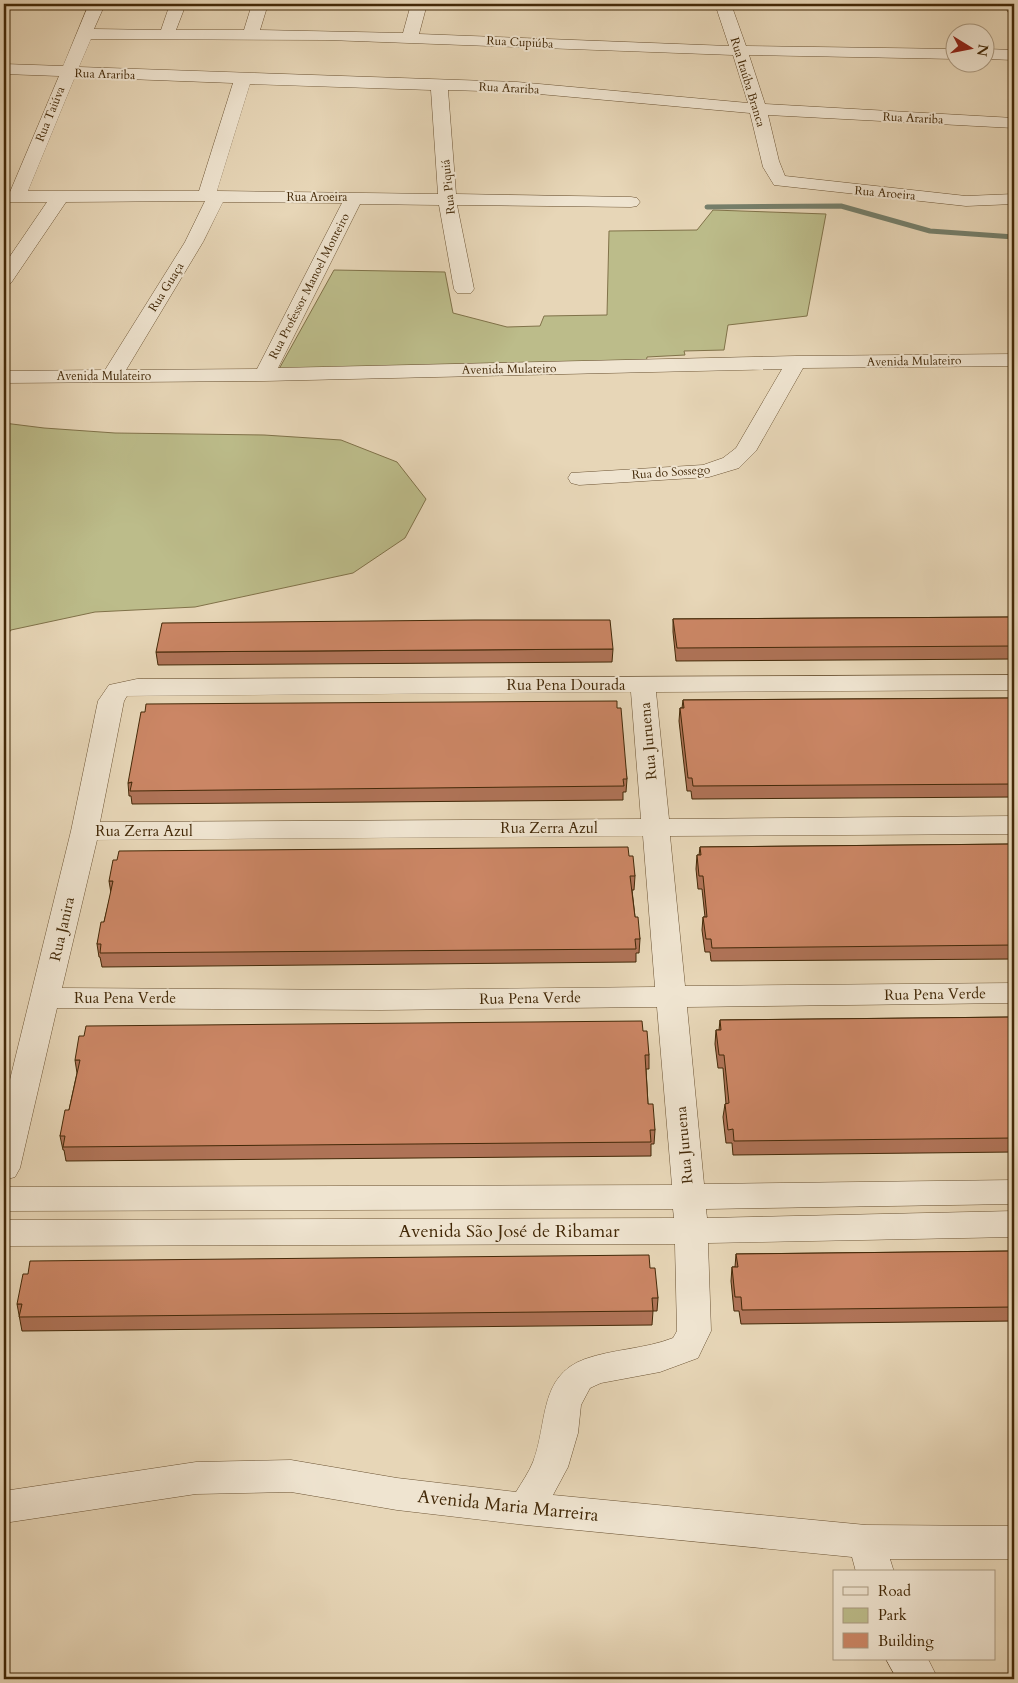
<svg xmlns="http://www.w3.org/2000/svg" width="1018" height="1683" font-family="Cardo,serif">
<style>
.green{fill:#bcbc8a;stroke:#807249}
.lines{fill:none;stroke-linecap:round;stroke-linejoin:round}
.stream{stroke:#757f6b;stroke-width:5}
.minor-casing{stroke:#6c5434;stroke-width:1}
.minor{fill:#efe4d0;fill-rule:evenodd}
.wall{fill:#af7357;stroke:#432908}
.building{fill:#cb8665;stroke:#432908}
.labels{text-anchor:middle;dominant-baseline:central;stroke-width:4;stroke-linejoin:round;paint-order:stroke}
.far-street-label{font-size:12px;fill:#432908;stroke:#efe4d0}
.street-label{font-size:15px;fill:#432908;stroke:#efe4d0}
.near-street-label{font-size:18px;fill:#432908;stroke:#efe4d0}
</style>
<rect width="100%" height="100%" fill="#e7d6b7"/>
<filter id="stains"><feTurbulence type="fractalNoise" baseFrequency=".004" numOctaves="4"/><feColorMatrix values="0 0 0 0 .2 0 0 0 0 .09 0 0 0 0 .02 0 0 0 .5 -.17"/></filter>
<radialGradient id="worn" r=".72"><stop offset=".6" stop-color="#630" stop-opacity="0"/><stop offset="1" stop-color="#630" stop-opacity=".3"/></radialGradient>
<g class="green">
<path d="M713,210L826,214L807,316L728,325L724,350L684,351L685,355L647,357L646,363L279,369L334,270L445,272L453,313L507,327L540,326L544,316L607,315L609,231L697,230Z"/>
<path d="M4,423L44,428L115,433L264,435L341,440L397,462L426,499L405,538L353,573L195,607L95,612L11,630L4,639Z"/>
</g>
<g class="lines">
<path class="stream" d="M707,207L841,206L930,231L1014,237"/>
<defs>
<g id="minor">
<path d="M89,4H105L94,29L161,30L170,4H186L176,30H244L252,4H268L260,30L403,33L411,4H427L419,34L729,46L715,4H731L746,46L956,49V59L749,55L765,104L1014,118V128L768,115L779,161L785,176L966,196L1014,194V204L966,206L774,185L763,167L750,113L517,92L448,90L456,194L631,197L637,198L640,202L637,206L631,207L457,205L474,289L471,293H457L454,289L439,205L360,204L278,368L796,356L1014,354V366L803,368L756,451L739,468L709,477L579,485L571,483L568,478L571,473L703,465L723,458L736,448L782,369L264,381L4,383V371L105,370L185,242L205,201L66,202L11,283L4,285V265L47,202H4V192H10L59,76L4,74V64L63,66ZM91,39L328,40L733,55L748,103L517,82L79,67ZM75,77L233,83L199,191H28ZM250,84L431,90L438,194L217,191ZM223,202L342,203L257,369L126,370L203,242Z"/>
<path d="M1004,4H1014V15L1009,13Z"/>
<path d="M986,49L1014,50V60L986,59Z"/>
<path d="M1014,675V690L656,692L669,819L1014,816V834L670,836L685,986L1014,983V1003L687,1007L704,1184L1014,1180V1204L706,1209L707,1218L1014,1211V1237L708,1243L711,1331L698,1358L660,1372L601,1383L590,1388L581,1405L578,1433L568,1467L553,1495L866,1525L1014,1526V1559H890L894,1572H856L852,1557L526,1525L397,1510L291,1492L196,1494L4,1523V1491L196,1462L291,1460L397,1478L516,1492C522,1482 529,1472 533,1462C548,1424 538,1376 585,1359C613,1349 645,1349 673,1338L677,1331L675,1244L4,1246V1220L674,1218L673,1209L4,1211V1187L672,1185L657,1007L380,1010L57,1008L20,1168L15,1177L4,1180V1104L71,831L98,701L109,685L137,679ZM631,692L641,819L100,822L124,701L127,696ZM643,836L655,987L380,990L62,988L97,840Z"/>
<path d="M886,1659H928L938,1679H897Z"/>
</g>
</defs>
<use href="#minor" class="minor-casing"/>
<use href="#minor" class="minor"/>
</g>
<g class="wall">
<path d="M1014,617V659L676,661L673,632V619Z"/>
<path d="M613,649L612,662L158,665L156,652Z"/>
<path d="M1014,698V797L692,799L691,791H687L679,721L680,708H682L683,700Z"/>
<path d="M617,708L627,779L626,792H623V800L132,804L131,796H129L128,783Z"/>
<path d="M1014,844V959L711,961L710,952H705L702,930L703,917H705L702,889H698L696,869L697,855H699L700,847Z"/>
<path d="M629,856L635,876L634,890H632L635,917L640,939L639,953H636V962L102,967L100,957H99L97,944L104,922L111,893L109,881Z"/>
<path d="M1014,1017V1152L733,1155L732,1143H726L723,1117L725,1104H726L723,1068H718L715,1044L716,1030H719L720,1020Z"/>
<path d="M643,1031L649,1055V1069H646L648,1104L655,1130L654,1144H651V1156L66,1161L64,1150H63L60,1136L69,1110L77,1073L75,1060Z"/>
<path d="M1014,1251V1321L741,1324L739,1311H734L731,1281L732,1267H735L736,1254Z"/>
<path d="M650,1268L658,1298L657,1311H653L652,1325L22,1331L17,1304Z"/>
</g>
<g class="building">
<path d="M1014,617V646L677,648L673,619Z"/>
<path d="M475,620H610L613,649L156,652L162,623Z"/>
<path d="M1014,698V784L693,786L692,778H688L680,708H684L683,700Z"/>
<path d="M617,701V708H621L627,779H623L624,786L130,791L132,782L128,783L141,712H145L146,704Z"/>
<path d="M1014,844V945L712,948L711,939H706L703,917H707L703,876H699L697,855H701L700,847Z"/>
<path d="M628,847L629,856H633L635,876H630L635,917H638L640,939H635L636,949L100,953L101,944H97L101,922H104L113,881H109L113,860H117L119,851Z"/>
<path d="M1014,1017V1138L734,1141L733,1129L728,1130L725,1104L729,1103L724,1055H719L716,1030H721L720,1020Z"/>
<path d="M642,1021L643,1031H647L649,1055H645L648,1104H653L655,1130H650L651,1142L63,1147L65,1136H60L65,1110H69L80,1060H75L79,1036H84L86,1026Z"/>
<path d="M1014,1251V1307L742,1310L741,1297H735L732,1267H738L736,1254Z"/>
<path d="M649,1255L650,1268H655L658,1298H652L653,1311L19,1317L22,1304H17L23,1274H28L30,1261Z"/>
</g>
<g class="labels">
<g class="far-street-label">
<text transform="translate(520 42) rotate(3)">Rua Cupiúba</text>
<text transform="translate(105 74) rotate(2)">Rua Arariba</text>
<text transform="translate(748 82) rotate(73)">Rua Itaúba Branca</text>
<text transform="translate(509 88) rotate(3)">Rua Arariba</text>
<text transform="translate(50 114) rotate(-68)">Rua Taiúva</text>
<text transform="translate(913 118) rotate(3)">Rua Arariba</text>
<text transform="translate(448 187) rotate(-96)">Rua Piquiá</text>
<text transform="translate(885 193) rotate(5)">Rua Aroeira</text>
<text x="317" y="197">Rua Aroeira</text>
<text transform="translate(309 286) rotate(-63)">Rua Professor Manoel Monteiro</text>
<text transform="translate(166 287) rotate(-58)">Rua Guaça</text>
<text transform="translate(914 361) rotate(-1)">Avenida Mulateiro</text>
<text transform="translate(509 369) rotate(-1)">Avenida Mulateiro</text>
<text x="104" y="376">Avenida Mulateiro</text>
<text transform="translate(671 472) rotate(-4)">Rua do Sossego</text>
</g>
<g class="street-label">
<text x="566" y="685">Rua Pena Dourada</text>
<text transform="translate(648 741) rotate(-95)">Rua Juruena</text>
<text x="549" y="828">Rua Zerra Azul</text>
<text x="144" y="831">Rua Zerra Azul</text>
<text transform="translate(62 929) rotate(-77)">Rua Janira</text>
<text transform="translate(935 994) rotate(-1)">Rua Pena Verde</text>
<text x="125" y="998">Rua Pena Verde</text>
<text transform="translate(530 998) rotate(-1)">Rua Pena Verde</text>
<text transform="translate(684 1145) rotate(-95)">Rua Juruena</text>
</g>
<g class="near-street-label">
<text x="509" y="1231">Avenida São José de Ribamar</text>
<text transform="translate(508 1506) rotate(6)">Avenida Maria Marreira</text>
</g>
</g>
<rect width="1018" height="1683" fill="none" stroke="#e7d6b7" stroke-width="20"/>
<rect x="5" y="5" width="1008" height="1673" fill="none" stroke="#432908" stroke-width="2.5"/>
<rect x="10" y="10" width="998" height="1663" fill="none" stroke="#432908"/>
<rect x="833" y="1570" width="162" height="90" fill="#efe4d0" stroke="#aa9980"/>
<rect x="843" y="1587" width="25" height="8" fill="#efe4d0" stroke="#aa9980"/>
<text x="878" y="1596" font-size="15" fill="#432908">Road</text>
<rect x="843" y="1608" width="25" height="15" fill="#bcbc8a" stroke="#aa9980"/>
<text x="878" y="1620" font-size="15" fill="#432908">Park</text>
<rect x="843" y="1633" width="25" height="15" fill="#cb8665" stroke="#aa9980"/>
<text x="878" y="1646" font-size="15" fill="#432908">Building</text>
<g transform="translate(970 48) rotate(100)"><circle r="24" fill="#efe4d0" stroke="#aa9980"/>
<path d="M0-4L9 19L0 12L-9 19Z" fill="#8f2418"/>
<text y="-8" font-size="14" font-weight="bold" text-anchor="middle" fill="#432908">N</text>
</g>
<rect width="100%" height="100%" filter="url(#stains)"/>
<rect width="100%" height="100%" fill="url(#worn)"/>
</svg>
